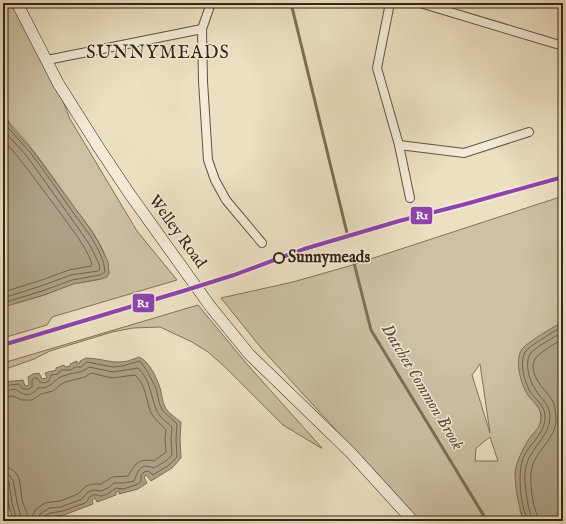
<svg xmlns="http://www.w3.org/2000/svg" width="566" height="524" font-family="'IM FELL English',serif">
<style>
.green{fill:#ccc0a5;stroke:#7f725d;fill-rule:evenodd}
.water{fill:#ada087;stroke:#7c6f59}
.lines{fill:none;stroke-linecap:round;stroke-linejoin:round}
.shore{stroke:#70624e;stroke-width:1}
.stream{stroke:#7c6f59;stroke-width:3}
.minor-casing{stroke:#605440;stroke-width:10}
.secondary-casing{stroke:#322515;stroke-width:12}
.minor{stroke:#f3ebd7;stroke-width:8}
.secondary{stroke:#f3ebd7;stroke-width:11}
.rail-1-casing{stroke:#f3ebd7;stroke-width:7}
.rail-1{stroke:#8e44ad;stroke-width:4}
.stop-dot{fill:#f3ebd7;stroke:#322515;stroke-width:2}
.labels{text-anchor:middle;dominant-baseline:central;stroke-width:3;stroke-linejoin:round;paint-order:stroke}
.street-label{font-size:16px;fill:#322515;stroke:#f3ebd7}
.stop-label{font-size:16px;font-weight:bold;fill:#322515;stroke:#f3ebd7;text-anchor:start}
.water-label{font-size:17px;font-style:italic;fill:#5d503d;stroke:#f3ebd7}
.quarter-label{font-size:18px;letter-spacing:1px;fill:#322515;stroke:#f3ebd7}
.line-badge{stroke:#f3ebd7;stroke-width:1.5}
.badge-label{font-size:11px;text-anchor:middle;font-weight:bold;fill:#fff}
</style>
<rect width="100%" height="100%" fill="#ece0c2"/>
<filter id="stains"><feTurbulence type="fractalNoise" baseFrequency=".005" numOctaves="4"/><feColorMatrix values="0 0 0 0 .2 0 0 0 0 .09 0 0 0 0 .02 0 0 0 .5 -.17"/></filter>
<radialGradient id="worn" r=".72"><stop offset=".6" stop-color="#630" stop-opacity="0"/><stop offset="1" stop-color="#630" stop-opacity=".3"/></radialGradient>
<g class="green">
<path d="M3,3H17L47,60L70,119L137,231L177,280L52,317L47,325L3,338V307L44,295L73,284L101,279L109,273C107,248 89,227 74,207C60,188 47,168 32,149C23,137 12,127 3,114Z"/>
<path d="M563,196V322L527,394L540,409L541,419L539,429L530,439L520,511L524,521H419L262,349L221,298L293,282L349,266ZM480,364L490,433L472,375ZM490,437L498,461H475L476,448Z"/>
<path d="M198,305L246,363L322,448H321L283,425L225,367L208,352L192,342L160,327L133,328L112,332L50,351L34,359L3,370V363Z"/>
<path d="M3,468L8,504L13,521H3Z"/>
</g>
<g class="water">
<path d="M3,114L13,129L32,150L89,227L99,243L108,262L109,273L107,277L101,279L73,284L44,295L3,307Z"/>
<path d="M563,322V521H524C519,508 515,488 515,473C516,462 523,449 529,439C534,432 540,428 541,419C542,408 534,403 528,395C521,385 514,360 522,349C529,341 553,327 563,322Z"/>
<path d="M139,357C149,361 157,378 160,388C162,394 162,401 165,407C168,413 175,417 181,422L180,439L181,458L172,468L151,481L146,475L144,477L147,483L138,489L119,494V491L116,492V495L97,502L95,498L92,500L93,504L64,515L51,517L44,521H13C0,477 3,428 3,382L23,380L25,386L29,385L28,377L33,374L39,373L42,379L47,378L45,373L56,370V368L64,365L65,367L70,366V364L77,361V363H80V361L86,358C109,359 116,367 139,357Z"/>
</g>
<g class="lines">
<g class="shore">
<path d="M3,121C11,132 20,141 29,151C44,170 58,191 72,211C85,229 103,249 105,272L100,275L72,280L42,291L3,303"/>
<path d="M3,130L26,155L81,232L91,247L99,264L100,269L98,271L71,275L41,286L3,298"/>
<path d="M3,139C23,162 40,186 58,210C70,227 85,244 92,264L91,266L69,270L39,281L3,292"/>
<path d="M3,386L19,384L23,389H29L32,387V380L34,378H37L40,382L44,383L49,381L51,375L58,374L61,370H71L75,367H81L87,362L113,367L122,366L140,361L147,371L156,388L159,402L162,410L177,424L176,439L177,457L169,465L153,475L148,471L144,472L141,476V482L136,485L123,489L116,488C111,491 108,495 101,496C97,496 95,493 91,496C87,498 89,501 85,503L63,511L50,513L44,517L43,521"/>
<path d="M3,391L16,389C24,397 32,396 38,388C52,389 52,380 63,376C72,372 81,374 89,367L113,372L138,368C151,380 150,396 157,411C160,418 167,422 172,427L171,439L172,455L166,461L154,468C139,463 139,470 134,481L124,483H114L108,488L101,491L94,490L88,492L82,499L61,507L49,508L40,514L38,521"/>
<path d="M3,397L13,396L22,400H32L41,394L53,391L60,385L65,382L85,377L91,373L112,378L135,375C146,384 146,401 151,413C155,420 161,424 166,430L165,439L166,452L154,461C138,458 135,464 128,476L112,477L101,484H93L86,486L78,494L60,501L45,503L36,509L30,520L28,519C27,512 24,506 22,500C20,486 22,468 3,467"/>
<path d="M3,473L9,475L13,480L17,502L22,521"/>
<path d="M3,478L6,479L9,482L12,503L17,521"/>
<path d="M527,521C527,517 525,514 524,510C520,495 518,472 523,458C529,444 544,435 545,419C546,407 538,402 531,393C525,383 519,364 525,352C529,346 555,331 563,326"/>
<path d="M532,521C532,517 530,513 529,509C527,502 524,480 525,473C526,450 549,439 550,418C550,403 542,401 535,389C530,381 524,364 530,354C535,347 555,337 563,332"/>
<path d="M538,521C538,516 536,512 534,506C532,498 530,481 531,473C533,450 558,440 556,416C555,412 555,407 554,404C548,390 529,379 534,361C537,353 556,343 563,339"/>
</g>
<g class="stream">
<path d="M291,3L347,233"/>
<path d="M353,259L371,330L487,521"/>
</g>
<defs>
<g id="minor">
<path d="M211,3L202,29L203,81L208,160L215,180L226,200L262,243"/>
<path d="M390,3L377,68L399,145L410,198"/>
<path d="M420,3L563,46"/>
<path d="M47,60L202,29"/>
<path d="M399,145L464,153L529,132"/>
</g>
<path id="secondary" d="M17,3L58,83L99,148L129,193L210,306L249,354L350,452L413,521"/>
</defs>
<use href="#minor" class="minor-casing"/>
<use href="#secondary" class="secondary-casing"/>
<use href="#minor" class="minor"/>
<use href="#secondary" class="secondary"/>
<defs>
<path id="rail-1" d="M3,345L183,291L234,275L304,249L399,221L462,205L563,177"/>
</defs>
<use href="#rail-1" class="rail-1-casing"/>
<use href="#rail-1" class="rail-1"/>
</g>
<circle class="stop-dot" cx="279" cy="258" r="5"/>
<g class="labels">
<g class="street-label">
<text transform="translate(177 232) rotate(54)">Welley Road</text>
</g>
<g class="stop-label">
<text x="288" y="258">Sunnymeads</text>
</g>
<g class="water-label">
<text transform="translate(422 387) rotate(59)">Datchet Common Brook</text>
</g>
<g class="quarter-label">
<text x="158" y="53">SUNNYMEADS</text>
</g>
</g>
<g class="line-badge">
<rect x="410" y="206" width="23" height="19" rx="4" fill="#8e44ad"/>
<rect x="132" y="293" width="23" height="20" rx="4" fill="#8e44ad"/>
</g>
<g class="badge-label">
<text x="422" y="219">R1</text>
<text x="143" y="307">R1</text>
</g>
<rect width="566" height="524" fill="none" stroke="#ece0c2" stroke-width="16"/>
<rect x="4" y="4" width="558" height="516" fill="none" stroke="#322515" stroke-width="2"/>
<rect x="8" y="8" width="550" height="508" fill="none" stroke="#322515"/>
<rect width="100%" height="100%" filter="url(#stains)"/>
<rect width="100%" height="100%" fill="url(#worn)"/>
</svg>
